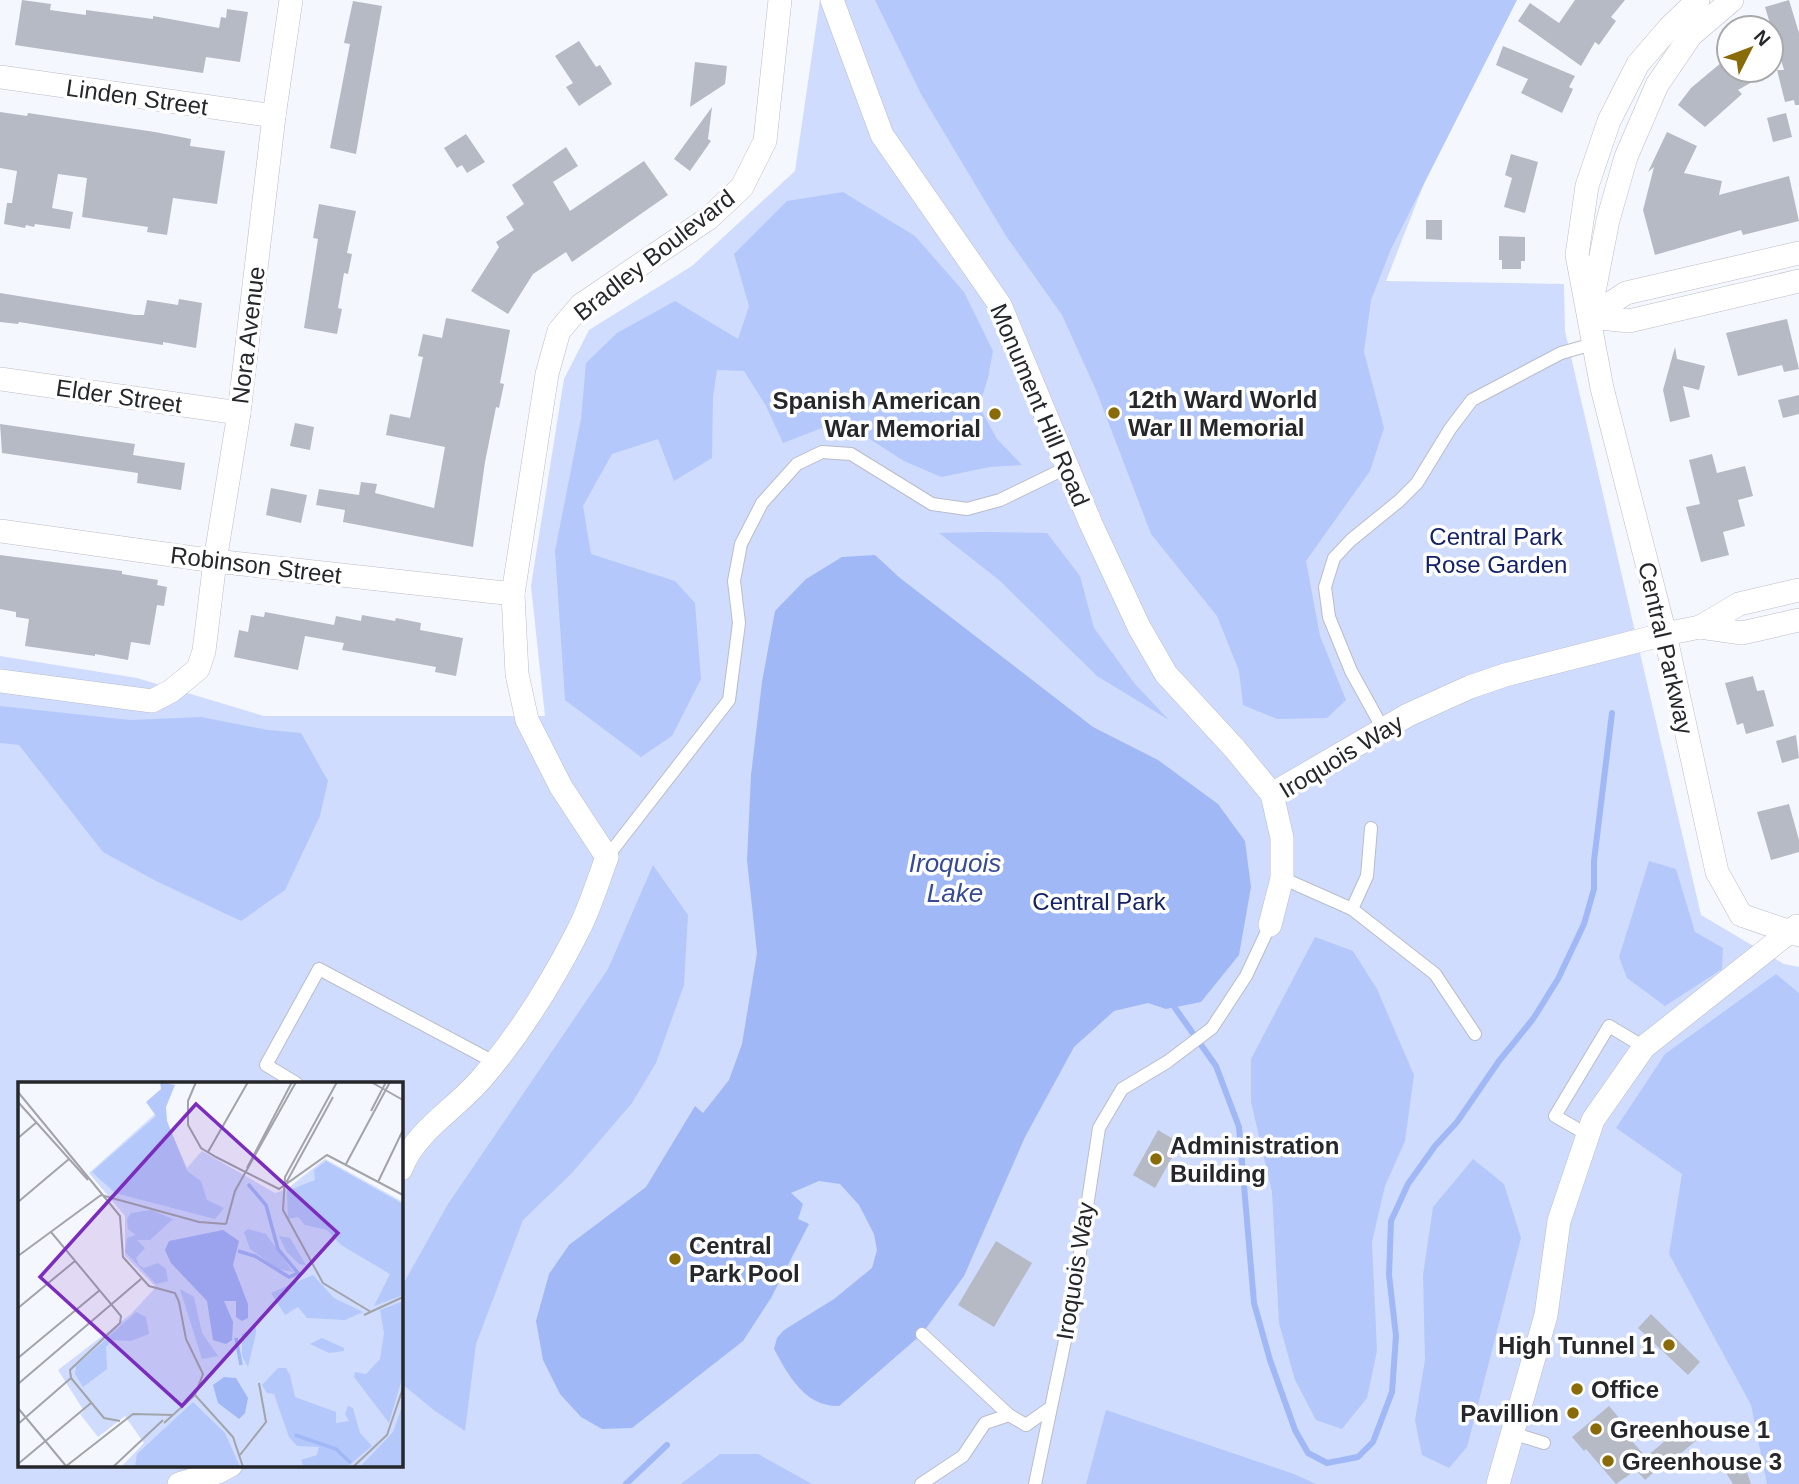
<svg xmlns="http://www.w3.org/2000/svg" width="1799" height="1484" font-family="Helvetica,sans-serif">
<style>
.green{fill:#cfdcfe;fill-rule:evenodd}
.forest{fill:#b4c8fb}
.water{fill:#a1b8f7}
.lines{fill:none;stroke-linecap:round;stroke-linejoin:round}
.stream{stroke:#a1b8f7;stroke-width:6}
.building{fill:#b6bac5}
.service-casing{stroke:#b9bdc8;stroke-width:14}
.minor-casing{stroke:#b9bdc8;stroke-width:24}
.service{stroke:#fff;stroke-width:12}
.minor{stroke:#fff;stroke-width:23}
.poi-dot{fill:#896b09;stroke:#fff;stroke-width:2.5}
.labels{text-anchor:middle;dominant-baseline:central;stroke-width:7;stroke-linejoin:round;paint-order:stroke}
.street-label{font-size:24px;fill:#25272b;stroke:#fff}
.poi-label{font-size:24px;font-weight:bold;fill:#25272b;stroke:#fff;text-anchor:start}
.park-label{font-size:24px;fill:#132167;stroke:#fff}
.water-label{font-size:26px;font-style:italic;fill:#354b95;stroke:#fff}
.inset-river{fill:none;stroke:#a1b8f7;stroke-width:3.5}
.inset-road{fill:none;stroke:#a2a4aa;stroke-width:2}
.view{fill:#7b2cbf;fill-opacity:0.15;stroke:#7b2cbf;stroke-width:3.5}
.inset-edge{fill:none;stroke:#25272b;stroke-width:3.5}
</style>
<rect width="100%" height="100%" fill="#f5f7fe"/>
<path class="green" d="M820,0H1509L1460,91L1386,281L1564,284L1565,331L1701,915L1784,964L1799,967V1484H0V656L137,678L264,716H545L531,586L564,379L589,330L692,266L795,171ZM19,1083H401V1465H19Z"/>
<g class="forest">
<path d="M875,0H1517L1391,249L1371,300L1364,352L1384,428L1370,471L1306,561L1320,636L1346,700L1327,718L1277,719L1243,705L1239,671L1217,616L1151,534L1096,390L1062,315L1006,236L921,94Z"/>
<path d="M843,192L915,236L964,292L993,351L988,378L979,406L997,439L1022,465L990,467L941,477L904,461L857,431L822,428L783,443L766,406L744,371L717,370L713,397L712,458L674,481L658,439L612,454L583,506L591,554L675,581L695,603L701,679L672,736L641,757L565,700L555,551L581,419L586,363L617,333L675,301L738,339L749,306L734,254L787,201Z"/>
<path d="M986,532L1047,533L1080,576L1094,628L1135,684L1169,720L1097,676L999,580L939,533Z"/>
<path d="M0,706L130,720L201,717L268,730L301,733L328,781L320,816L285,890L241,921L156,881L103,852L19,745L0,743Z"/>
<path d="M1649,861L1676,869L1695,932L1723,948L1722,969L1665,1006L1627,978L1619,957Z"/>
<path d="M653,865L688,915L684,985L656,1063L632,1103L571,1174L523,1220L476,1344L465,1431L435,1411L401,1383V1288L448,1204L608,969Z"/>
<path d="M1315,937L1353,951L1377,989L1414,1075L1405,1141L1385,1186L1372,1242L1377,1351L1367,1398L1342,1429L1316,1420L1295,1380L1279,1323L1272,1192L1251,1102V1059Z"/>
<path d="M1776,974L1799,993V1484H1767L1751,1405L1669,1254L1682,1174L1616,1128L1665,1054Z"/>
<path d="M1473,1159L1504,1184L1521,1238L1467,1447L1449,1468L1422,1455L1415,1420L1425,1360L1423,1275L1433,1207Z"/>
<path d="M1106,1410L1294,1474L1316,1484H1086Z"/>
<path d="M720,1454H758L812,1484H681Z"/>
</g>
<path class="water" d="M875,555L900,578L1093,727L1158,760L1218,804L1245,841L1251,887L1239,955L1201,1002L1166,1009L1148,1003L1114,1011L1074,1047L1025,1137L964,1276L922,1334L839,1406C805,1407 788,1375 774,1349L777,1338L784,1330L834,1299L872,1268L877,1250L874,1234L859,1205L840,1184L819,1181L791,1193L803,1204L798,1219L809,1224L771,1298L743,1341L632,1428L602,1429L581,1417L560,1394L543,1360L536,1321L549,1274L569,1245L646,1187L695,1106L703,1113L729,1080L742,1044L757,953L747,860L751,775L762,682L775,611L806,579L842,557Z"/>
<g class="lines">
<g class="stream">
<path d="M1175,1008L1216,1066L1239,1127L1254,1303L1270,1360L1295,1430L1308,1453L1327,1463L1358,1457L1373,1442L1392,1392L1396,1336L1389,1275L1391,1221L1408,1184L1435,1146L1457,1122L1499,1061L1533,1019L1558,979L1584,924L1594,889V861L1612,713"/>
<path d="M626,1484L667,1445"/>
</g>
</g>
<g class="building">
<path d="M22,0L51,4L50,10L86,15V10L153,19V16L219,28L221,17L226,18L227,9L248,12L240,62L206,57L203,73L15,45Z"/>
<path d="M1575,0H1625L1611,17L1616,21L1599,45L1595,42L1581,66L1518,21L1530,3L1559,23Z"/>
<path d="M1789,0L1799,33V105H1795L1794,100L1785,102L1777,70H1784L1765,7Z"/>
<path d="M353,1L382,6L356,154L330,148L350,44L344,43Z"/>
<path d="M579,41L596,67L600,65L612,84L579,106L566,87L573,83L555,56Z"/>
<path d="M1503,46L1575,76L1569,87L1573,89L1562,113L1521,93L1528,79L1496,65Z"/>
<path d="M695,62L727,66L725,84L690,107Z"/>
<path d="M1722,62L1729,70H1773L1738,90L1742,94L1705,127L1678,105L1691,88Z"/>
<path d="M712,107L708,139L711,141L690,171L674,159Z"/>
<path d="M0,112L27,116L28,113L155,132L191,139L190,146L225,151L217,204L173,198L167,235L147,232L148,227L82,217L87,178L58,174L52,208L73,212L70,229L35,224L34,227L26,225L25,228L4,224L7,203H12L17,171L0,168Z"/>
<path d="M1786,113L1792,137L1773,142L1767,118Z"/>
<path d="M1667,132L1697,146L1684,173L1722,181L1719,195L1789,176L1799,221L1743,235L1741,230L1655,255L1643,210L1654,167L1648,172Z"/>
<path d="M466,134L485,162L467,173L462,165L457,168L444,148Z"/>
<path d="M566,147L578,166L553,182L570,211L644,161L668,195L572,262L566,252L533,274L508,314L471,291L499,247L496,242L514,230L506,217L524,204L512,185Z"/>
<path d="M1511,154L1538,162L1525,213L1504,207L1512,178L1505,175Z"/>
<path d="M319,204L356,211L347,253L352,254L348,274L344,273L338,308L342,309L337,334L304,328L318,239L313,238Z"/>
<path d="M1426,220H1442V240L1426,239Z"/>
<path d="M1499,236L1525,237V261H1521V269H1502V260H1499Z"/>
<path d="M0,293L135,315H144L147,300L178,305L179,299L202,303L196,348L163,342V345L19,322L18,324L0,322Z"/>
<path d="M446,318L510,330L500,383L504,384L499,408L496,407L485,462L473,547L343,522L345,510L316,505L319,489L359,495L361,482L377,484L375,493L434,508L445,447L386,435L390,414L410,418L423,357L418,356L423,334L442,338Z"/>
<path d="M1787,319L1799,369L1784,372L1782,365L1738,376L1726,333Z"/>
<path d="M1675,347L1677,359L1705,366L1699,390L1683,386L1690,417L1670,422L1663,390Z"/>
<path d="M1799,395V414L1783,418L1778,400Z"/>
<path d="M295,423L314,427L310,450L290,446Z"/>
<path d="M0,424L135,444L133,455L185,463L181,490L137,483L138,473L2,453Z"/>
<path d="M1712,454L1717,473L1745,466L1753,496L1738,500L1745,526L1723,532L1729,555L1701,562L1686,507L1700,504L1689,460Z"/>
<path d="M271,488L307,495L301,523L266,515Z"/>
<path d="M0,555L122,571V574L158,580L157,585L167,587L164,606L157,605L150,645L131,642L128,660L95,654V656L25,646L29,619L16,617V612L0,609Z"/>
<path d="M265,612L334,625L336,616L361,621L362,615L395,621L396,618L421,623L420,630L463,638L456,676L435,672L436,667L342,650L344,643L305,636L298,670L234,657L239,630L248,632L251,615L264,617Z"/>
<path d="M1753,676L1757,691L1764,690L1774,726L1746,734L1743,723L1737,725L1725,683Z"/>
<path d="M1796,735L1799,758L1782,763L1776,741Z"/>
<path d="M1789,804L1799,840V852L1771,860L1757,812Z"/>
<path d="M1158,1130L1180,1143L1155,1188L1133,1175Z"/>
<path d="M996,1241L1032,1263L994,1327L958,1305Z"/>
<path d="M1651,1314L1700,1362L1688,1375L1638,1328Z"/>
<path d="M1609,1406L1620,1419L1616,1423L1646,1457L1685,1424L1698,1439L1673,1460L1671,1457L1645,1480L1636,1470L1616,1484L1586,1449L1584,1451L1572,1437Z"/>
<path d="M1740,1462L1745,1466L1751,1484H1733L1723,1468Z"/>
</g>
<g class="lines">
<defs>
<g id="service">
<path d="M1383,729L1351,671L1329,617L1325,587L1334,558L1351,540L1399,501L1417,483L1450,429L1472,400L1561,353L1593,344"/>
<path d="M607,857L729,700L739,623L734,581L741,544L762,503L797,464L822,452L851,454L932,504L967,509L1000,500L1068,467"/>
<path d="M1282,878L1352,909L1367,876L1371,828"/>
<path d="M1352,909L1435,974L1475,1034"/>
<path d="M296,1083L266,1065L319,969L494,1062"/>
<path d="M1588,1135L1555,1116L1609,1026L1644,1047"/>
<path d="M922,1334L1009,1415"/>
<path d="M1512,1433L1544,1443"/>
<path d="M921,1484L963,1456L985,1423L1009,1415L1026,1425L1050,1408"/>
<path d="M1035,1484L1071,1312L1099,1128L1122,1089L1167,1062L1212,1028L1246,976L1270,925"/>
</g>
<g id="minor">
<path d="M832,0L882,135L1000,305L1091,524L1139,627L1166,674L1235,749L1272,794L1282,838V878L1270,925"/>
<path d="M1698,0L1669,28L1638,64L1609,121L1587,186L1577,255L1602,388L1665,634L1717,872L1741,915L1799,935"/>
<path d="M0,77L274,116"/>
<path d="M1591,307L1608,220L1626,157L1657,85L1691,35L1732,0"/>
<path d="M1590,317L1626,293L1799,253"/>
<path d="M1590,317L1629,321L1799,281"/>
<path d="M0,379L239,413"/>
<path d="M0,531L215,561L513,594"/>
<path d="M1700,627L1739,604L1799,590"/>
<path d="M0,681L152,701L171,691L198,669L204,651L215,561L239,413L274,116L291,0"/>
<path d="M1272,794L1408,715L1470,687L1505,675L1665,634L1700,627L1742,633L1799,620"/>
<path d="M401,1169C415,1131 457,1108 482,1078C519,1035 552,982 578,931C590,908 598,881 607,857L561,787L527,720L517,674L513,594L547,374L559,331L581,305L709,218L742,187L765,141L780,0"/>
<path d="M179,1484L218,1472L231,1465"/>
<path d="M1498,1484L1546,1315L1559,1221L1593,1120L1644,1047L1797,926"/>
</g>
</defs>
<use href="#service" class="service-casing"/>
<use href="#minor" class="minor-casing"/>
<use href="#service" class="service"/>
<use href="#minor" class="minor"/>
</g>
<g class="poi-dot">
<circle cx="1114" cy="413" r="7"/>
<circle cx="995" cy="414" r="7"/>
<circle cx="1156" cy="1159" r="7"/>
<circle cx="675" cy="1259" r="7"/>
<circle cx="1669" cy="1345" r="7"/>
<circle cx="1577" cy="1389" r="7"/>
<circle cx="1573" cy="1413" r="7"/>
<circle cx="1596" cy="1429" r="7"/>
<circle cx="1608" cy="1461" r="7"/>
</g>
<g class="labels">
<g class="street-label">
<text transform="translate(137 97) rotate(8)">Linden Street</text>
<text transform="translate(654 255) rotate(-38)">Bradley Boulevard</text>
<text transform="translate(248 335) rotate(-83)">Nora Avenue</text>
<text transform="translate(119 396) rotate(8)">Elder Street</text>
<text transform="translate(1040 405) rotate(67)">Monument Hill Road</text>
<text transform="translate(256 565) rotate(7)">Robinson Street</text>
<text transform="translate(1666 648) rotate(77)">Central Parkway</text>
<text transform="translate(1341 756) rotate(-31)">Iroquois Way</text>
<text transform="translate(1075 1271) rotate(-81)">Iroquois Way</text>
</g>
<g class="poi-label">
<text x="1128" y="399">12th Ward World<tspan x="1128" dy="28">War II Memorial</tspan></text>
<text x="981" y="400" text-anchor="end">Spanish American<tspan x="981" dy="28">War Memorial</tspan></text>
<text x="1170" y="1145">Administration<tspan x="1170" dy="28">Building</tspan></text>
<text x="689" y="1245">Central<tspan x="689" dy="28">Park Pool</tspan></text>
<text x="1655" y="1345" text-anchor="end">High Tunnel 1</text>
<text x="1591" y="1389">Office</text>
<text x="1559" y="1413" text-anchor="end">Pavillion</text>
<text x="1610" y="1429">Greenhouse 1</text>
<text x="1622" y="1461">Greenhouse 3</text>
</g>
<g class="park-label">
<text x="1496" y="536">Central Park<tspan x="1496" dy="28">Rose Garden</tspan></text>
<text x="1099" y="901">Central Park</text>
</g>
<g class="water-label">
<text x="955" y="863">Iroquois<tspan x="955" dy="30">Lake</tspan></text>
</g>
</g>
<g transform="translate(18 1082)">
<rect width="385" height="385" fill="#f5f7fe"/>
<path d="M147,23L149,40L169,86L184,69L257,111L269,107L307,77L385,120V385H103L126,361L107,334L80,355L62,332L66,329L40,288L113,232L138,205L107,174V134L71,91Z" fill="#cfdcfe"/>
<path d="M142,0L157,3L148,25L149,39L169,89L183,99L189,118L206,126L197,137L97,111L74,90L138,34L128,20L143,7ZM308,79L385,122V213L356,224L372,192L323,163L309,148L287,143L280,135L270,137L269,109L297,98L296,88ZM133,128L155,137L132,158H119L127,166L118,176L121,183L126,186L140,181L148,187L150,199L138,202L107,170L109,156L118,153L110,147L109,137L113,131ZM230,147L248,152L275,190L260,187L232,167L226,150ZM261,154L272,156L288,183L281,182L268,169ZM295,193L316,216L345,230L327,238L289,236L280,225L267,233L253,211ZM162,207L176,215L184,251L200,274L184,277ZM383,220L385,293L371,341L336,295L337,290L348,292L362,277L366,251L362,228ZM118,230L128,235L131,252L113,259L95,258L88,265L89,287L65,305L57,292L58,284ZM238,245V251L230,285L224,274V252ZM304,256L326,266V269L311,271L292,262ZM260,286H268L272,293L277,315L318,330V341L331,339L327,332L330,324L335,326L342,351L354,364L329,385H286L283,378L299,373L301,365L279,364L271,355L256,312L249,311L244,303ZM175,320L207,351L222,385H117L119,372ZM385,322V385H342L375,350Z" fill="#b4c8fb"/>
<path d="M205,148L221,159L215,183L230,222V236L224,239L218,235V219H206L215,240L214,258L208,262L195,258L189,219L153,181L147,168L151,159ZM206,295L218,296L230,316L227,331L221,337L200,321L195,303Z" fill="#a1b8f7"/>
<path class="inset-river" d="M220,169L237,174L271,195L280,191L260,167L248,123L230,102M218,256L223,283M277,353L318,367L333,381"/>
<path class="inset-road" d="M178,0L170,19V43L183,66L198,75L261,107L309,73L385,113M319,0L267,95L265,128L305,201L353,230M353,0L385,18M0,10L102,134L105,175L131,204L157,211L161,220L168,257L185,292L177,313L146,341M0,20L70,98M353,29L368,0M0,56L19,40M190,70L230,0M328,82L372,0M229,86L274,0M360,100L385,48M268,101L315,15M83,113L181,140L208,142M0,120L51,77M208,142L217,109L278,0M33,150L103,234L102,241L52,288L53,296L86,336L102,339M0,174L83,113M0,226L57,179M346,233L385,215M0,276L82,208M0,302L123,197M177,313L215,355L225,385M0,326L48,384M0,342L53,296M222,373L248,340L241,301M0,382L73,321M47,385L115,332L155,333M95,385L145,338M335,385L369,353L385,306"/>
<path class="view" d="M178,22L320,151L164,324L22,195Z"/>
<rect width="385" height="385" class="inset-edge"/>
</g>
<g transform="translate(1750 49) rotate(48)"><circle r="33" fill="#ffffff" stroke="#a8a9aa" stroke-width="2"/>
<path d="M0-5L12 26L0 18L-12 26Z" fill="#896b09"/>
<text y="-10" font-size="19" font-weight="bold" text-anchor="middle" fill="#25272b">N</text>
</g>
</svg>
